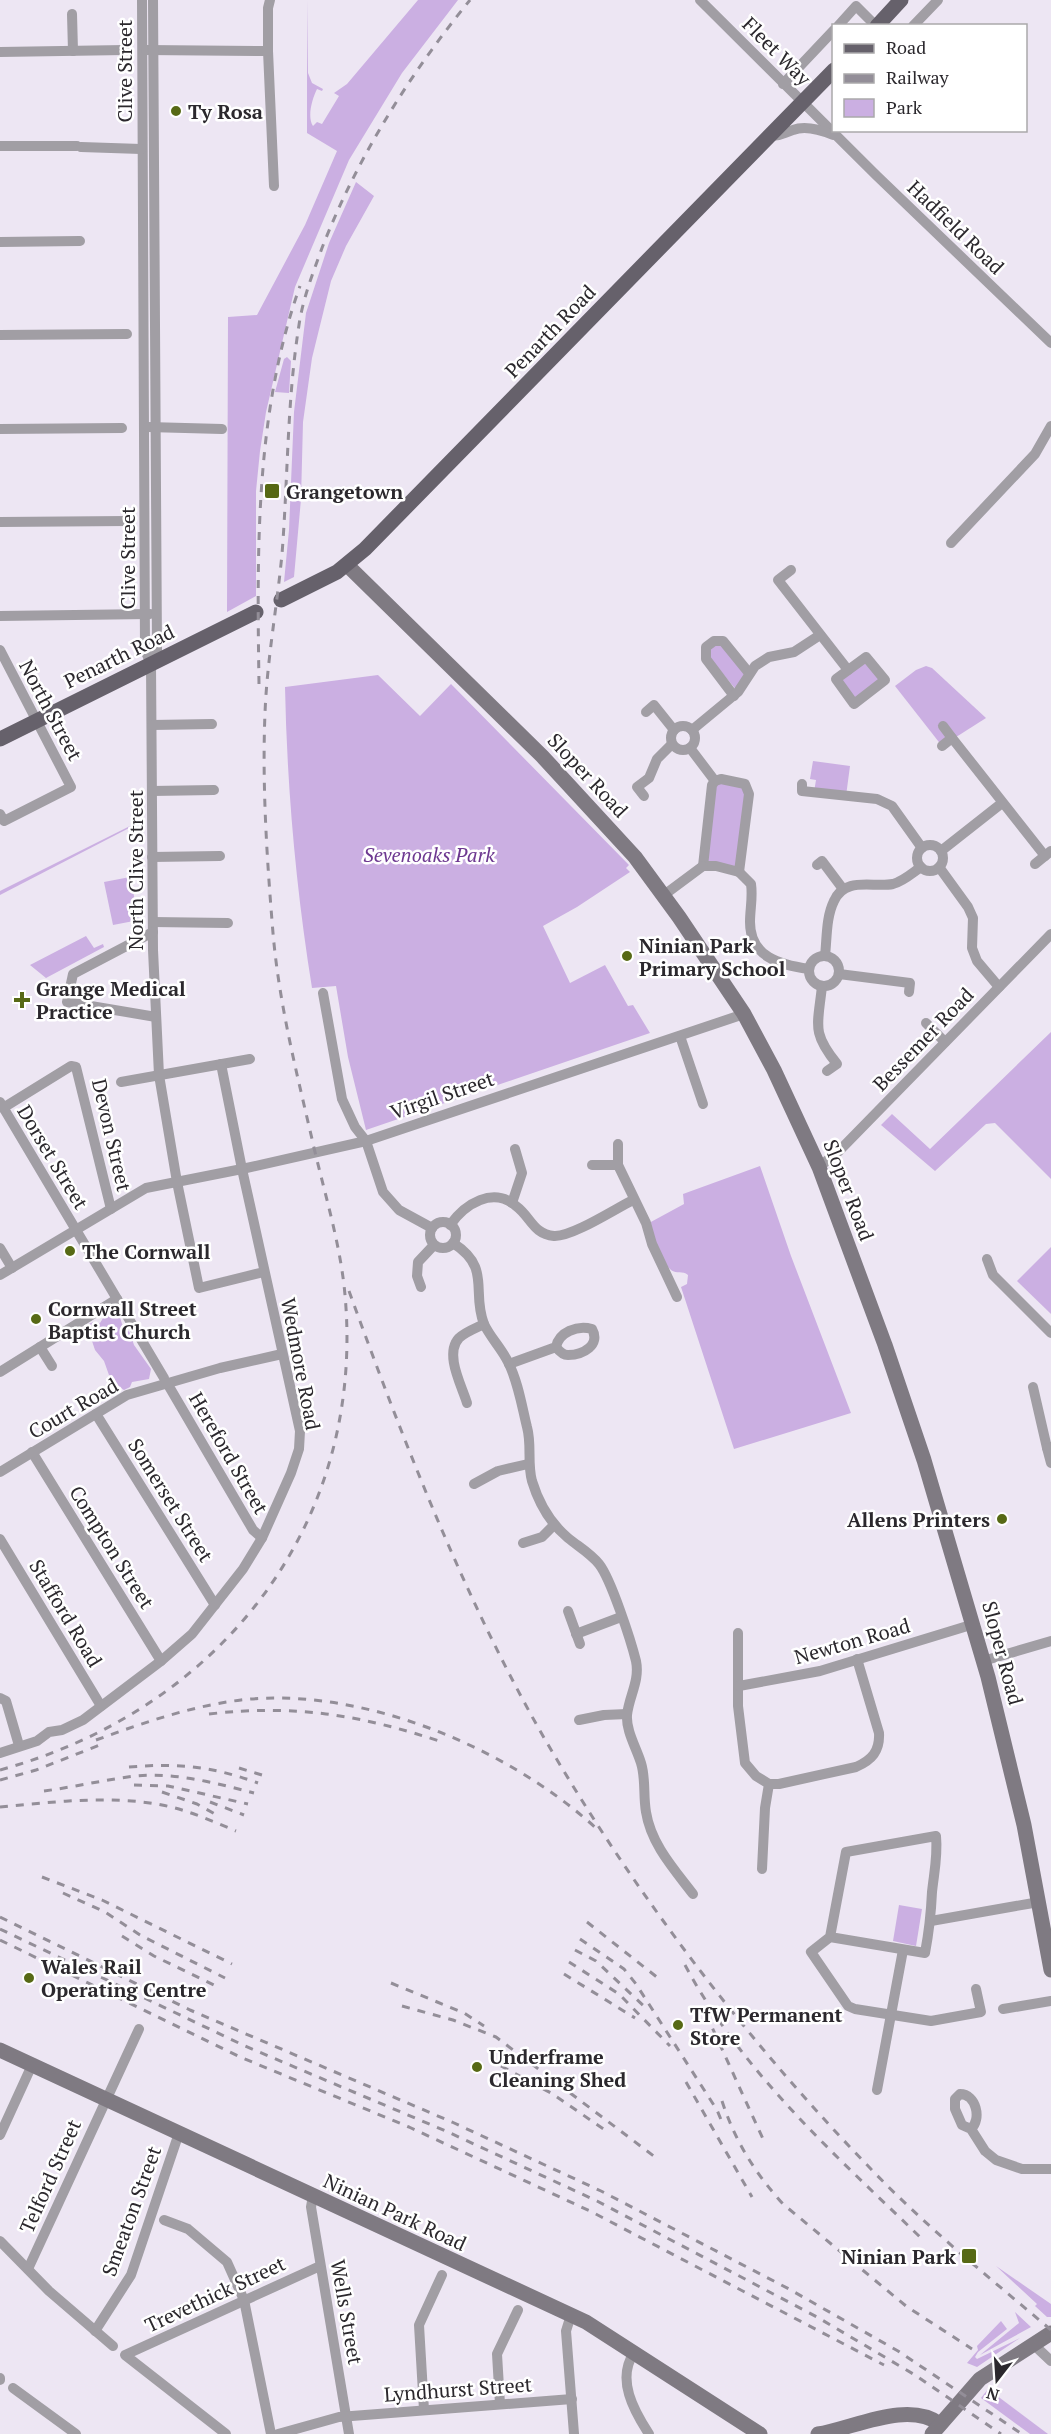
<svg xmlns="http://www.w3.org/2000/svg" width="1051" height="2434" font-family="'PT Serif',serif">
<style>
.green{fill:#cbafe2}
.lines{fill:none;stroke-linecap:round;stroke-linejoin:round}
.street{stroke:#a19ea4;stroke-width:10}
.secondary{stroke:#7f7a82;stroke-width:15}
.primary{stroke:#66616b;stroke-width:15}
.rail{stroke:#938e98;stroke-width:3;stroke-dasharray:8 8;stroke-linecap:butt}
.poi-dot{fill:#576915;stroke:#fff;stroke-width:2}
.labels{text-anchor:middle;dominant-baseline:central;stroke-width:5;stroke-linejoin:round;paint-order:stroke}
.street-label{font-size:20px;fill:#2b282d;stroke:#fff}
.poi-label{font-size:20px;font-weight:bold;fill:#2b282d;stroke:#fff;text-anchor:start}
.park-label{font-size:20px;font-style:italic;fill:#6d3890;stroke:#fff}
</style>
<rect width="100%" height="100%" fill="#ede6f3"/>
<g class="green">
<path d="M307,0L308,73L312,83L323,89L322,91L317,89C312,99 307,117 313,126L317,122L322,124L339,96L334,93L347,84L418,0H458L402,73L349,160L295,287L266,412L260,451L256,491V596L227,612L228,317L257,315L305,225L337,151L307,133Z"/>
<path d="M356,182L374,196L346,246L331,281L312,358L303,422L301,499L294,577L284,582L289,530L294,412L306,313L329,243Z"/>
<path d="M287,357L291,361L289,393L275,392L284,359Z"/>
<path d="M718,640L749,673L738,692L704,651Z"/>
<path d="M866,657L885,680L854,704L836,679Z"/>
<path d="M926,666L932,668L986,718L942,746L895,686L916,670Z"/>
<path d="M378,675L420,716L451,684L629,865L626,868L630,872L577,907L543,926L570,983L605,965L628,1006L633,1005L650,1033L366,1130L348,1057L336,986L312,988C296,888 287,788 285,687Z"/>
<path d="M813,761L850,766L846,796L814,792L816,780L810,779Z"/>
<path d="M715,781L745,784L739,872L703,866Z"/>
<path d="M132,825L133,826L0,895V891Z"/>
<path d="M130,877L139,920L113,925L104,882Z"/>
<path d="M86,936L94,948L103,944L104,947L46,978L30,965Z"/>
<path d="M1051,1032V1179L995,1123L986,1124L935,1171L881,1125L892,1114L930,1149Z"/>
<path d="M760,1166L791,1256L851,1413L734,1449L681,1287L687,1284L688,1275C682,1270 676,1275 670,1269C659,1259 655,1237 649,1223L684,1204L683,1194Z"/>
<path d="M1051,1247V1314L1017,1281Z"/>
<path d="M114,1311L120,1317L122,1324L130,1333L134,1345L151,1369L149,1379L132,1382L130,1387L124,1390L115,1384V1379L109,1375L104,1361L95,1350L92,1341L85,1333L87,1325L93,1322L100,1323L105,1315Z"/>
<path d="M899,1905L922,1909L916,1946L893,1941Z"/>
<path d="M996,2266L1051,2304V2317H1047L1035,2306L1037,2304Z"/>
<path d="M1015,2312L1031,2327L980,2355L1019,2323Z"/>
<path d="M1001,2321L1007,2329L978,2352L975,2357L977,2359L1020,2338L977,2367L967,2363L978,2350L977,2346Z"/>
<path d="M988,2389L1048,2434H1030L981,2398Z"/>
</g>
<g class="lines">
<g class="street">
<path d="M142,0L145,650L151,664L153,950L159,1075L177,1182L199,1288L264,1272"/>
<path d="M700,0L877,176L1051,343"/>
<path d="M72,14L73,51"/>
<path d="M838,26L856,6L876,26"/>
<path d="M913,26L938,0"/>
<path d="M146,50L268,51L274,186"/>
<path d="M268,51V8L270,0"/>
<path d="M0,52L125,50"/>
<path d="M783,84L834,30"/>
<path d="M769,136C781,137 783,133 793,130C806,125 821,130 833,135"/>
<path d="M0,146H77"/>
<path d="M81,147L141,149"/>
<path d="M0,242L80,241"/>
<path d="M0,335L127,334"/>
<path d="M148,427L222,429"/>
<path d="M0,429L122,428"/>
<path d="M0,522L127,521"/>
<path d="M951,543L1035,454L1051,426"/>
<path d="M791,570L778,580L848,670"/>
<path d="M0,616L150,614"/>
<path d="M0,650L71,787L4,821L0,814"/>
<path d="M866,657L885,680L854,704L836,679Z"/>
<path d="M151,664L157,650L153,0"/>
<path d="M734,696L706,659V647L714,641H723L749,673"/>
<path d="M646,712L654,705L674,730"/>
<path d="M152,725L212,724"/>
<path d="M943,726L952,738"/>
<circle cx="683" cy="738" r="12"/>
<path d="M692,730L738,692L755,666L769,657L794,652L820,635"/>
<path d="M942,746L952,738L1045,856"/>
<path d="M690,748L715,781"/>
<path d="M721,779L745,784L749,794L739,872L716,866H703L712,785L715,781Z"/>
<path d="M802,784V791L877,799L892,806L922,848"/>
<path d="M152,791L214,790"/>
<path d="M644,796L637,787L649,778L657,759L672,744"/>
<circle cx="930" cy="858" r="13"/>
<path d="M941,851L1002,803"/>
<path d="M152,857L220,856"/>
<path d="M1035,864L1051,851"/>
<path d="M817,865L822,861L843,889"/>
<path d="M939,867L968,907L973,918L972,948L977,961L999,987"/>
<path d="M739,872L751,884C753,897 750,909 750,922C750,957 780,965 809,969"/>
<path d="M664,895L703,866"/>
<path d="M153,922L228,923"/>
<path d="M153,932L73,974L67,1002L156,1017"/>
<circle cx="824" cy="971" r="15"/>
<path d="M825,956C827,938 826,917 834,901C845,876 873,888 893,884C904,881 912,873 921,867"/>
<path d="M839,974L910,983L909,992"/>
<path d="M822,986C818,1025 811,1032 837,1064L827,1071"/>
<path d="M323,993L342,1099L355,1127L366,1141L383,1192L399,1210L432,1228"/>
<path d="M926,1023L945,1042"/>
<path d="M680,1036L703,1104"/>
<path d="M121,1082L250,1059"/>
<path d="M0,1102L164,1378"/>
<path d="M3,1108L71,1066L76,1067L111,1209"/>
<path d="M618,1144V1165L646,1223L652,1244L677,1297"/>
<path d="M592,1165H618"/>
<path d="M819,1167L839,1151L1051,934"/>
<path d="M512,1203L522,1173L515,1149"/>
<circle cx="443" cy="1235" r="13"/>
<path d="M450,1225C465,1204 493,1186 516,1206C531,1217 533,1234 554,1236C572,1237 615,1209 633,1200"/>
<path d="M453,1243C492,1268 471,1291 484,1324C490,1337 502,1349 508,1362C518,1381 522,1407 527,1427C532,1445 527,1463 532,1481C539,1504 550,1523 568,1538C579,1547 590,1553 599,1564C611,1579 631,1641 636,1661C640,1681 629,1696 627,1715C626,1731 636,1747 641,1763C646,1779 643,1795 646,1812C651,1844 674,1869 693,1894"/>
<path d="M0,1248L12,1268"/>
<path d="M987,1259L993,1275L1051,1333"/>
<path d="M0,1275L146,1188L242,1169L366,1141L744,1014"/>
<path d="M421,1287L417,1276L418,1262L434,1245"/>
<path d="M40,1347L52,1366"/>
<path d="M509,1364L556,1347C559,1332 577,1325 592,1329C601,1345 583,1355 568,1355C563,1355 559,1351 556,1347"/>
<path d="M0,1372L117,1299"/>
<path d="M167,1383L253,1530L262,1538"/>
<path d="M1033,1387L1047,1448L1051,1447"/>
<path d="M467,1403C462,1386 444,1354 459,1338C465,1332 476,1328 484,1324"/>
<path d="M96,1414L215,1605"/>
<path d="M1047,1448L1051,1463"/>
<path d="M32,1452L161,1661"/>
<path d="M0,1472L127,1395L220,1368L282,1354"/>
<path d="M474,1484L498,1471L528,1464"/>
<path d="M0,1539L101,1706"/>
<path d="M523,1543L542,1537L554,1525"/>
<path d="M568,1611L580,1644"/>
<path d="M738,1633V1706L745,1763L756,1776L769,1784L765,1808L762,1869"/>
<path d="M576,1634L621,1617"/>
<path d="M983,1661L1051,1641"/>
<path d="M739,1686L820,1671L974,1624"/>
<path d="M0,1698L6,1701L18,1742"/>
<path d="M579,1720L604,1715L627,1714"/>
<path d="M0,1753L37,1741L49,1732L62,1730L83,1720L161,1661L192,1634L243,1569L262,1538L291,1473L299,1449L300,1431L242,1169L221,1064"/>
<path d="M769,1784H779L856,1767C872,1760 880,1751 879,1733L857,1659"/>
<path d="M931,1921L1039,1902"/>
<path d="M830,1937L925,1953C929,1932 931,1914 932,1892C934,1873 938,1856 936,1836L846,1852L830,1937L811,1952L848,2006L855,2009L931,2021L981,2012L976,1989"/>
<path d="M1003,2009L1051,2001"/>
<path d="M877,2090L903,1950"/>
<path d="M971,2129C982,2119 976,2094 960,2094L955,2099V2109L962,2125L971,2129L985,2151L996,2160L1022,2169H1051"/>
<path d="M0,2135L32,2065"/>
<path d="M313,2196L311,2207L349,2434"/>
<path d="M164,2220L188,2229L227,2262L244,2300L271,2434"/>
<path d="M0,2241L49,2291L113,2346"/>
<path d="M28,2269L139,2029"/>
<path d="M571,2315L566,2331L574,2434"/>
<path d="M95,2331L131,2275L179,2133"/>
<path d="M1033,2344L1051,2361"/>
<path d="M634,2353C616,2379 634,2411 649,2434"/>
<path d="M0,2378V2380"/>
<path d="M13,2388L76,2434"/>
<path d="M500,2404L497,2354L518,2310"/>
<path d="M424,2410L419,2325L442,2275"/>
<path d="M226,2434L125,2355L320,2266"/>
<path d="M278,2434L339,2417L572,2399"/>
</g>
<g class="secondary">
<path d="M347,565L542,756L635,857L679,917L744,1014L774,1070L819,1167L885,1345L924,1460L988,1677L1024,1825L1051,1970"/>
<path d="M0,2050L586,2322L760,2434"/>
<path d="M818,2434C854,2428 908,2400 940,2424"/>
<path d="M932,2434L980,2379L1051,2333"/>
</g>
<g class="primary">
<path d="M877,26L901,0"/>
<path d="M281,600L337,572L365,549L834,70"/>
<path d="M0,739L256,612"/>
</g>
<g class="rail">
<path d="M259,684C257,551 255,412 300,286"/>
<path d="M349,1291C403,1440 464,1598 543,1736C633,1891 745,2039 870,2168C926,2227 990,2278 1051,2330"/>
<path d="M209,1714C296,1704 362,1715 445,1743"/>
<path d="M96,1740C143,1723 191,1706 241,1700C362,1686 509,1748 597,1829"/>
<path d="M129,1767C179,1763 211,1766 258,1783"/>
<path d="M239,1768L262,1775"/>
<path d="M0,1770C223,1709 370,1519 344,1285C338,1235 323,1188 312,1139C296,1070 279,1003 273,933C267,860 262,786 265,713C267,660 277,607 282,554C288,478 287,400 299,325C303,298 313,273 322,248C357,158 409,75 470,0"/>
<path d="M0,1780L36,1770L105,1743"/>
<path d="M134,1785L168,1786L248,1804"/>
<path d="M44,1791C74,1787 104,1780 135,1776C174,1772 216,1783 254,1793"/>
<path d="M162,1792L197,1804L215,1814"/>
<path d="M210,1802L244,1815"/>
<path d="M0,1807C53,1802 110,1795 162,1805C188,1810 212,1821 236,1831"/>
<path d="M42,1877L102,1900L232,1964"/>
<path d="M63,1893L105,1912L140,1935L225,1978"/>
<path d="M0,1917L190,2010L452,2122L601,2191L789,2289L898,2351L1022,2434"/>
<path d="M587,1922L658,1978"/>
<path d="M0,1929L245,2046L448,2132L597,2201L817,2317L915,2375L1001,2434"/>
<path d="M122,1936L154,1956L220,1988"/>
<path d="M580,1939L624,1969L636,1984L717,2110L722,2122"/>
<path d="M0,1940L240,2057L409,2127L590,2211L884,2365"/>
<path d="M575,1950L596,1961L646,2008"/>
<path d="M569,1962L619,1994L670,2046"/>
<path d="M685,1965C742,2072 834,2154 920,2237"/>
<path d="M564,1974L635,2018"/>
<path d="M391,1983L464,2013L484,2026"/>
<path d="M402,2006L453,2020L496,2037L659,2160"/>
<path d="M706,2014L763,2139"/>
<path d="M501,2066L551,2093L608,2132"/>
<path d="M686,2082L752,2197"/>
<path d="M722,2101C735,2141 755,2173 783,2204L906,2306L972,2349"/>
</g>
</g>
<g class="poi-dot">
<circle cx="176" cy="111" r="6"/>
<rect x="264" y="483" width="16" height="16" rx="3"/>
<circle cx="627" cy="956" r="6"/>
<path d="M19 991h6v6h6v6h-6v6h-6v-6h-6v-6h6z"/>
<circle cx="70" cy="1251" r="6"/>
<circle cx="36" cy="1319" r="6"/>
<circle cx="1002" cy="1519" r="6"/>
<circle cx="29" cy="1978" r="6"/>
<circle cx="678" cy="2025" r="6"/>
<circle cx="477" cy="2067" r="6"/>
<rect x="961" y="2248" width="16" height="16" rx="3"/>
</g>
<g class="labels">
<g class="street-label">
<text transform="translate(777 51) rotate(45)">Fleet Way</text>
<text transform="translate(124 71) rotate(-90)">Clive Street</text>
<text transform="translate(956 227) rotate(44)">Hadfield Road</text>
<text transform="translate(550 331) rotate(-46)">Penarth Road</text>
<text transform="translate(127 558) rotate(-90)">Clive Street</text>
<text transform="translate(119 656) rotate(-26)">Penarth Road</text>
<text transform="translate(51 710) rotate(62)">North Street</text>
<text transform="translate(588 775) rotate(47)">Sloper Road</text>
<text transform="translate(135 870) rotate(-90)">North Clive Street</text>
<text transform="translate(923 1039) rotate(-46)">Bessemer Road</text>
<text transform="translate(442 1095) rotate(-19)">Virgil Street</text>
<text transform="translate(112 1135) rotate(77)">Devon Street</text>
<text transform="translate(53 1157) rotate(59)">Dorset Street</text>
<text transform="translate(849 1190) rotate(69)">Sloper Road</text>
<text transform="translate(301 1364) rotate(79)">Wedmore Road</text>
<text transform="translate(73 1408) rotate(-30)">Court Road</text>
<text transform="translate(229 1453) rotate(60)">Hereford Street</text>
<text transform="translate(171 1500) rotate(58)">Somerset Street</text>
<text transform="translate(112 1547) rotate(58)">Compton Street</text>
<text transform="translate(66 1613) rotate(59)">Stafford Road</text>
<text transform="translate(852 1641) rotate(-16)">Newton Road</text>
<text transform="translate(1003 1653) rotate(75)">Sloper Road</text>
<text transform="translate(50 2176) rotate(-66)">Telford Street</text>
<text transform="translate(131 2211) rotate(-70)">Smeaton Street</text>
<text transform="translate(395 2212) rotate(25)">Ninian Park Road</text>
<text transform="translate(215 2294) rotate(-25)">Trevethick Street</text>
<text transform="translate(347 2312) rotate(80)">Wells Street</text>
<text transform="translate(458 2389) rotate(-4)">Lyndhurst Street</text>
</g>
<g class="poi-label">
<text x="188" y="111">Ty Rosa</text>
<text x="286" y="491">Grangetown</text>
<text x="639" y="945">Ninian Park<tspan x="639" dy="23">Primary School</tspan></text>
<text x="36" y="988">Grange Medical<tspan x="36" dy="23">Practice</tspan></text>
<text x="82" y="1251">The Cornwall</text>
<text x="48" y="1308">Cornwall Street<tspan x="48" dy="23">Baptist Church</tspan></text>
<text x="990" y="1519" text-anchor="end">Allens Printers</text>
<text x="41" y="1966">Wales Rail<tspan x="41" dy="23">Operating Centre</tspan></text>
<text x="690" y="2014">TfW Permanent<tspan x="690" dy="23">Store</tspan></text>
<text x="489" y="2056">Underframe<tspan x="489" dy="23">Cleaning Shed</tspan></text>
<text x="956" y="2256" text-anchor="end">Ninian Park</text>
</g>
<g class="park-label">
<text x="429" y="854">Sevenoaks Park</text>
</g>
</g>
<rect x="832" y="24" width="195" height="108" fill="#ffffff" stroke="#aaa9ab" stroke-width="1.5"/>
<rect x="844" y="44" width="30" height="9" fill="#66616b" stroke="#aaa9ab" stroke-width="1.5"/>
<text x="886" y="54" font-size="18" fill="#2b282d">Road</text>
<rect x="844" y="74" width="30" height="9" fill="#938e98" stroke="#aaa9ab" stroke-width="1.5"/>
<text x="886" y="84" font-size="18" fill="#2b282d">Railway</text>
<rect x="844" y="99" width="30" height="18" fill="#cbafe2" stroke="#aaa9ab" stroke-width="1.5"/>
<text x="886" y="114" font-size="18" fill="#2b282d">Park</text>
<g transform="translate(997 2380) rotate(197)" stroke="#ffffff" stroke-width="4.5" paint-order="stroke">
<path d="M0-4.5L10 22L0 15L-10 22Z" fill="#2b282d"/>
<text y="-9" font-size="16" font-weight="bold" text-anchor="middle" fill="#2b282d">N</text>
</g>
</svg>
